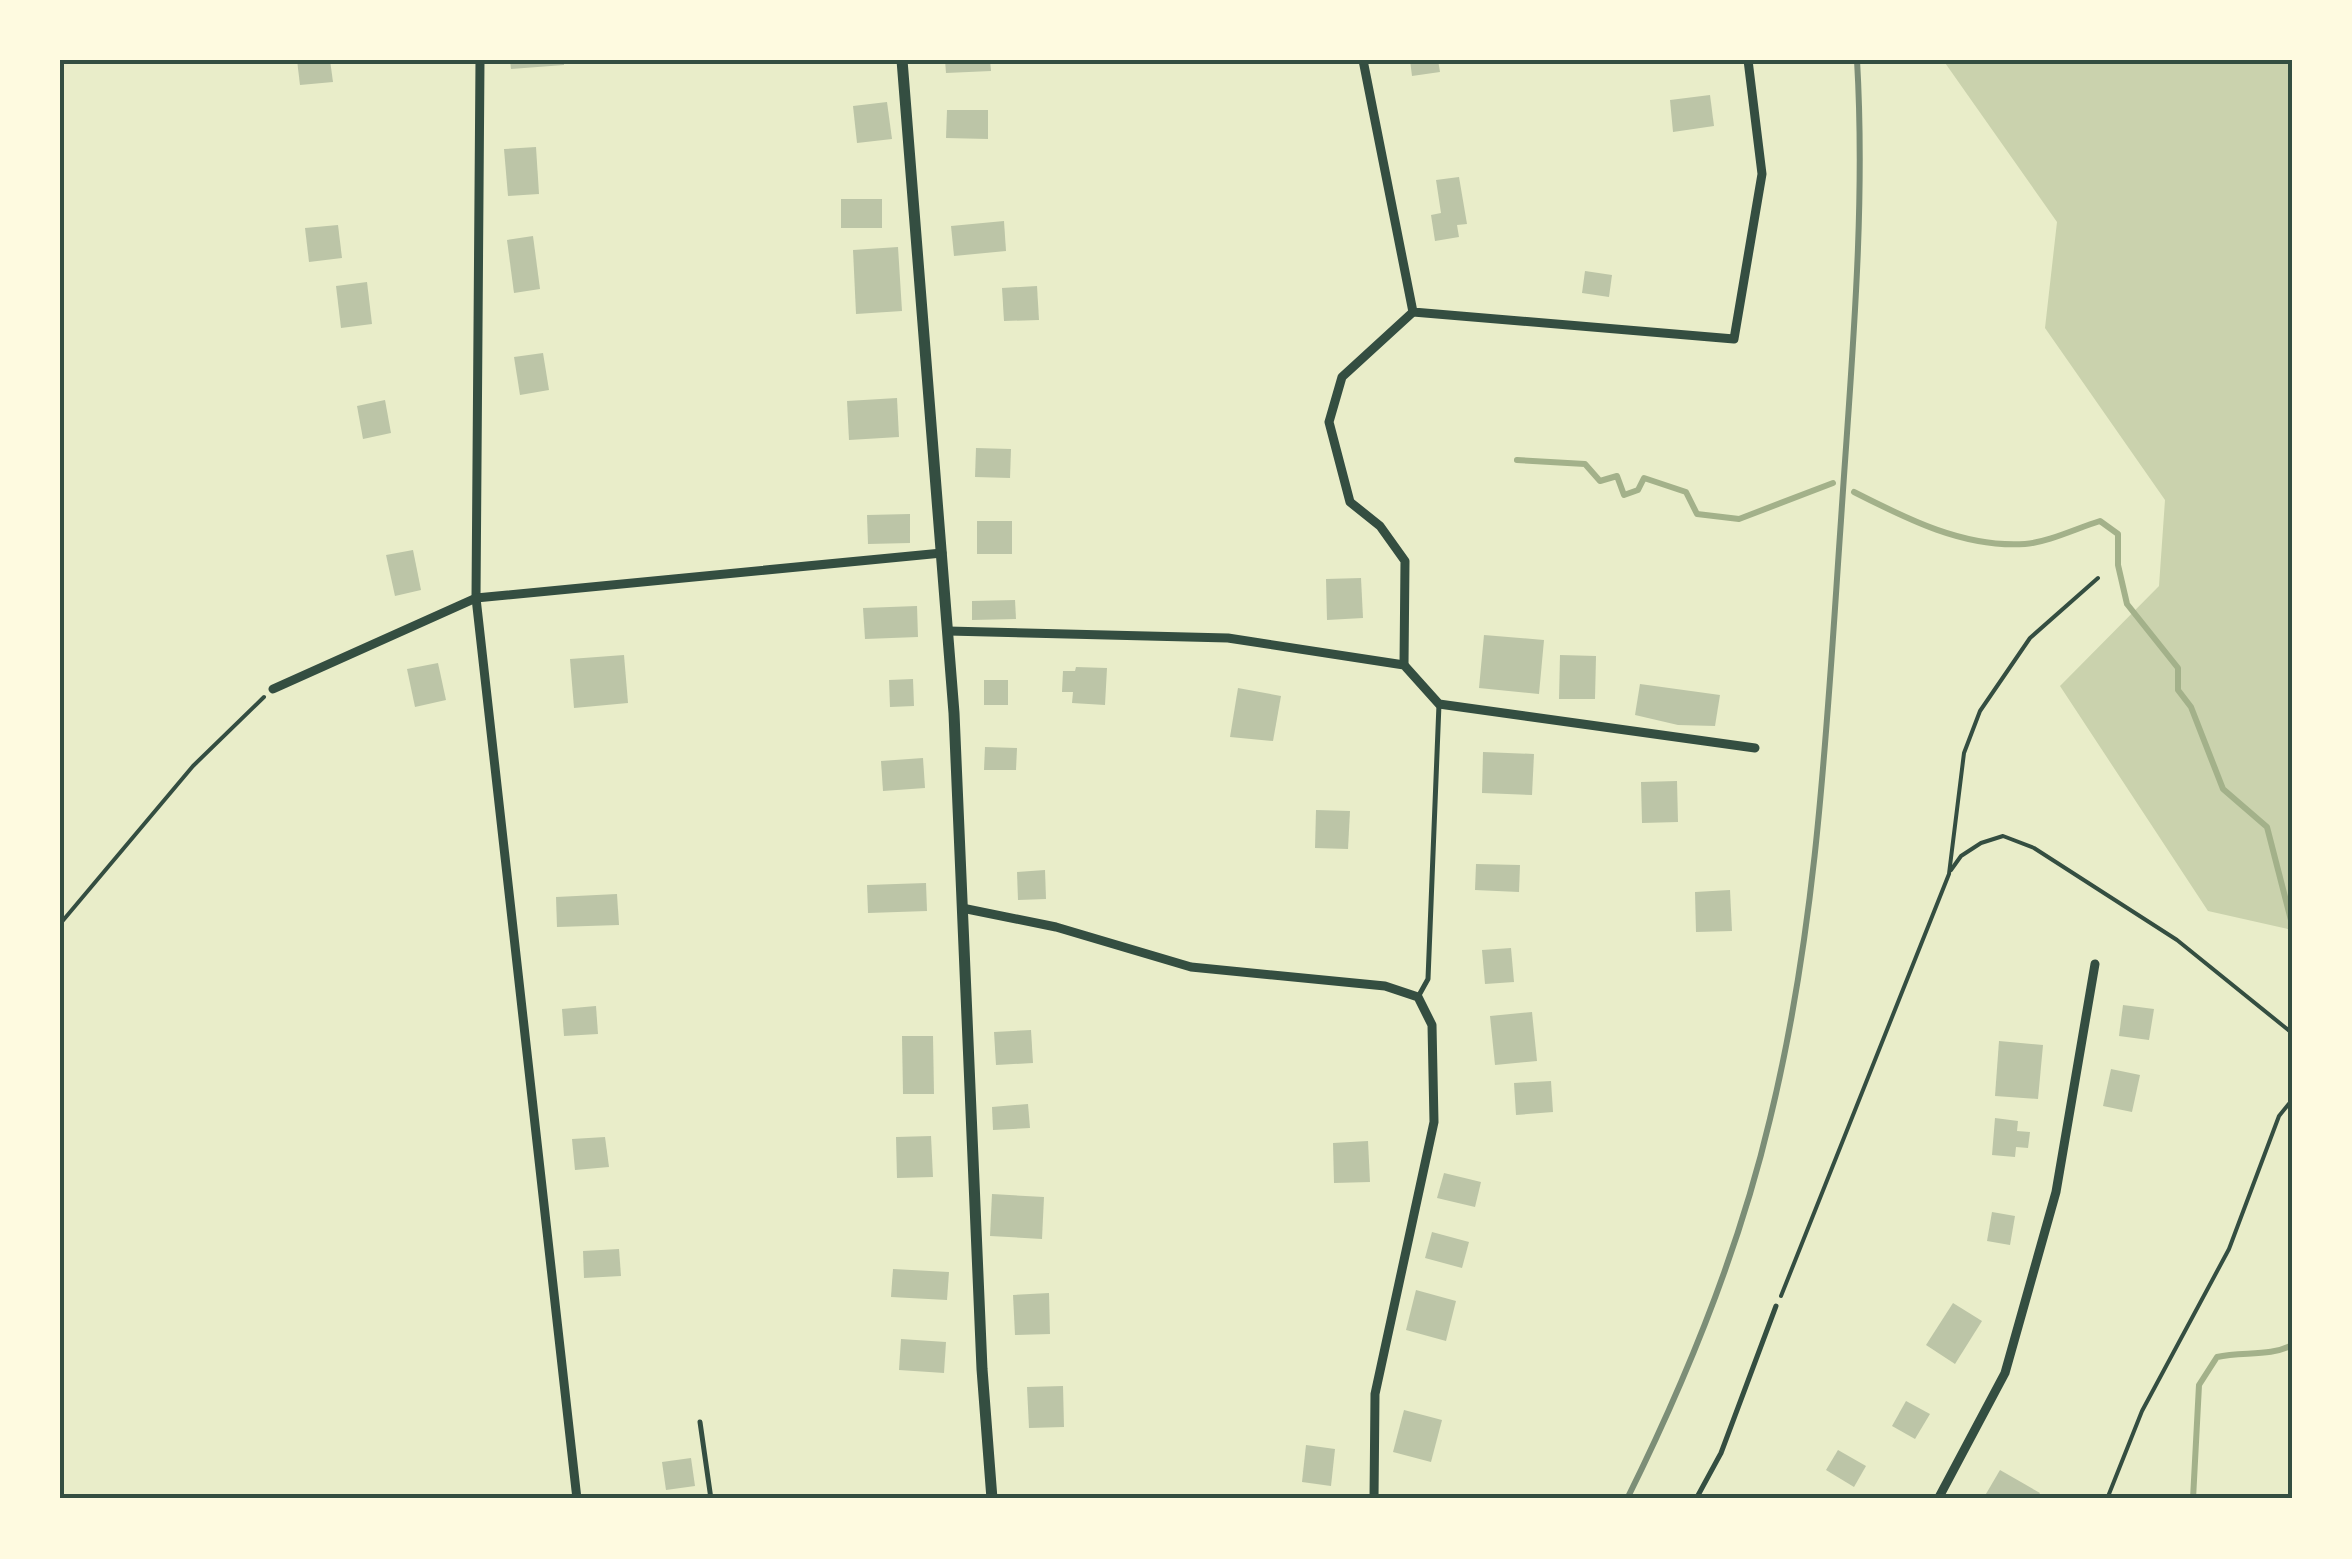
<svg xmlns="http://www.w3.org/2000/svg" width="2352" height="1559" font-family="Ubuntu,sans-serif">
<style>
.green{fill:#cad2ad}
.lines{fill:none;stroke-linecap:round;stroke-linejoin:round}
.stream{stroke:#a3b18a;stroke-width:6}
.building{fill:#bcc5a7}
.path{stroke:#344e41;stroke-width:4}
.service{stroke:#344e41;stroke-width:5}
.minor{stroke:#344e41;stroke-width:9}
.tertiary{stroke:#344e41;stroke-width:11}
.rail{stroke:#7c8e77;stroke-width:6}
.neatline{fill:none;stroke:#344e41;stroke-width:4}
</style>
<rect width="100%" height="100%" fill="#e9edc9"/>
<path class="green" d="M1943,60H2292V930L2208,911L2060,686L2159,586L2165,500L2045,328L2057,222Z"/>
<g class="lines">
<g class="stream">
<path d="M1517,460L1585,464L1600,481L1617,476L1624,495L1638,490L1644,478L1686,492L1697,514L1739,519L1833,483"/>
<path d="M1854,492C1907,519 1964,548 2025,544C2049,542 2077,528 2100,521L2118,534V565L2127,604L2178,668V690L2191,707L2223,789L2267,827L2292,924"/>
<path d="M2193,1499L2199,1385L2217,1357C2242,1351 2270,1357 2292,1345"/>
</g>
</g>
<g class="building">
<path d="M297,60H330L333,82L300,85Z"/>
<path d="M510,60H564V65L511,69Z"/>
<path d="M945,60H990L991,71L946,73Z"/>
<path d="M1410,60H1438L1440,72L1412,76Z"/>
<path d="M1710,95L1714,126L1673,132L1670,100Z"/>
<path d="M887,102L892,139L857,143L853,106Z"/>
<path d="M947,110H988V139L946,138Z"/>
<path d="M536,147L539,194L508,196L504,149Z"/>
<path d="M1459,177L1467,224L1457,225L1459,237L1435,241L1431,215L1441,213L1436,180Z"/>
<rect x="841" y="199" width="41" height="29"/>
<path d="M1004,221L1006,251L954,256L951,226Z"/>
<path d="M338,225L342,258L309,262L305,228Z"/>
<path d="M533,236L540,289L514,293L507,240Z"/>
<path d="M898,247L902,311L856,314L853,250Z"/>
<path d="M1585,271L1612,275L1609,297L1582,293Z"/>
<path d="M367,282L372,324L341,328L336,286Z"/>
<path d="M1037,286L1039,320L1004,321L1002,288Z"/>
<path d="M543,353L549,390L520,395L514,357Z"/>
<path d="M897,398L899,437L849,440L847,401Z"/>
<path d="M385,400L391,433L363,439L357,406Z"/>
<path d="M976,448L1011,449L1010,478L975,477Z"/>
<path d="M910,514V543L868,544L867,515Z"/>
<rect x="977" y="521" width="35" height="33"/>
<path d="M413,550L421,590L395,596L386,555Z"/>
<path d="M1361,578L1363,618L1327,620L1326,579Z"/>
<path d="M1015,600L1016,619L972,620V601Z"/>
<path d="M917,606L918,637L865,639L863,608Z"/>
<path d="M1484,635L1544,640L1539,694L1479,688Z"/>
<path d="M624,655L628,703L574,708L570,659Z"/>
<path d="M1560,655L1596,656L1595,699H1559Z"/>
<path d="M438,663L446,700L415,707L407,669Z"/>
<path d="M1076,667L1107,668L1105,705L1072,703L1073,692H1062L1063,671H1075Z"/>
<path d="M913,679L914,706L890,707L889,680Z"/>
<rect x="984" y="680" width="24" height="25"/>
<path d="M1640,684L1720,695L1715,726L1678,725L1635,715Z"/>
<path d="M1238,688L1281,696L1273,741L1230,737Z"/>
<path d="M985,747L1017,748L1016,770H984Z"/>
<path d="M1483,752L1534,754L1532,795L1482,793Z"/>
<path d="M923,758L925,788L883,791L881,761Z"/>
<path d="M1677,781L1678,822L1642,823L1641,782Z"/>
<path d="M1316,810L1350,811L1348,849L1315,848Z"/>
<path d="M1476,864L1520,865L1519,892L1475,890Z"/>
<path d="M1045,870L1046,899L1018,900L1017,872Z"/>
<path d="M926,883L927,911L868,913L867,885Z"/>
<path d="M1730,890L1732,931L1696,932L1695,892Z"/>
<path d="M617,894L619,925L557,927L556,897Z"/>
<path d="M1511,948L1514,982L1485,984L1482,950Z"/>
<path d="M2123,1005L2154,1009L2149,1040L2119,1036Z"/>
<path d="M596,1006L598,1034L564,1036L562,1009Z"/>
<path d="M1532,1012L1537,1061L1495,1065L1490,1016Z"/>
<path d="M1031,1030L1033,1063L996,1065L994,1032Z"/>
<path d="M902,1036H933L934,1094H903Z"/>
<path d="M1999,1041L2043,1045L2038,1099L1995,1096Z"/>
<path d="M2111,1069L2140,1075L2132,1112L2103,1106Z"/>
<path d="M1551,1081L1553,1112L1516,1115L1514,1083Z"/>
<path d="M1028,1104L1030,1128L993,1130L992,1107Z"/>
<path d="M1995,1118L2018,1121L2017,1131L2030,1132L2028,1148L2016,1147L2015,1157L1992,1155Z"/>
<path d="M931,1136L933,1177L897,1178L896,1137Z"/>
<path d="M605,1137L609,1167L575,1170L572,1139Z"/>
<path d="M1368,1141L1370,1182L1334,1183L1333,1143Z"/>
<path d="M1444,1173L1481,1182L1475,1207L1437,1198Z"/>
<path d="M992,1194L1044,1197L1042,1239L990,1236Z"/>
<path d="M1992,1212L2015,1216L2010,1245L1987,1241Z"/>
<path d="M1432,1232L1469,1242L1462,1268L1425,1258Z"/>
<path d="M619,1249L621,1276L584,1278L583,1251Z"/>
<path d="M893,1269L949,1272L947,1300L891,1297Z"/>
<path d="M1416,1290L1456,1301L1446,1341L1406,1330Z"/>
<path d="M1049,1293L1050,1334L1015,1335L1013,1295Z"/>
<path d="M1953,1303L1982,1321L1955,1364L1926,1345Z"/>
<path d="M901,1339L946,1342L944,1373L899,1370Z"/>
<path d="M1063,1386L1064,1427L1029,1428L1027,1387Z"/>
<path d="M1906,1401L1930,1414L1915,1439L1892,1426Z"/>
<path d="M1404,1410L1442,1420L1431,1462L1393,1452Z"/>
<path d="M1306,1445L1335,1449L1331,1486L1302,1482Z"/>
<path d="M1838,1450L1866,1466L1854,1487L1826,1470Z"/>
<path d="M691,1458L695,1486L666,1490L662,1462Z"/>
<path d="M2000,1470L2040,1493L2037,1499H1983Z"/>
</g>
<g class="lines">
<g class="path">
<path d="M1951,870L1961,856L1981,843L2003,836L2034,848L2177,940L2292,1033"/>
<path d="M60,924L193,766L264,697"/>
<path d="M1781,1296L1949,874L1964,753L1980,711L2030,638L2098,578"/>
<path d="M2107,1499L2142,1411L2229,1249L2279,1116L2292,1100"/>
</g>
<g class="service">
<path d="M1418,997L1428,979L1439,704"/>
<path d="M700,1422L711,1499"/>
<path d="M1696,1499L1721,1453L1776,1306"/>
</g>
<g class="minor">
<path d="M480,60L476,598L577,1499"/>
<path d="M1363,60L1413,312L1734,339L1762,174L1748,60"/>
<path d="M948,631L1228,638L1404,665L1439,704L1755,748"/>
<path d="M1404,665L1405,561L1380,526L1350,502L1329,422L1342,377L1413,312"/>
<path d="M273,689L476,598L942,553"/>
<path d="M962,908L1056,927L1191,967L1385,986L1418,997L1432,1025L1434,1122L1375,1394L1374,1499"/>
<path d="M1938,1499L2005,1373L2056,1192L2095,964"/>
</g>
<path class="tertiary" d="M902,60L954,713L982,1369L992,1499"/>
<path class="rail" d="M1627,1499C1687,1378 1739,1250 1770,1119C1818,923 1827,720 1841,520C1851,367 1866,213 1857,60"/>
</g>
<rect width="2352" height="1559" fill="none" stroke="#fefae0" stroke-width="125"/>
<rect x="62" y="62" width="2228" height="1434" class="neatline"/>
</svg>
